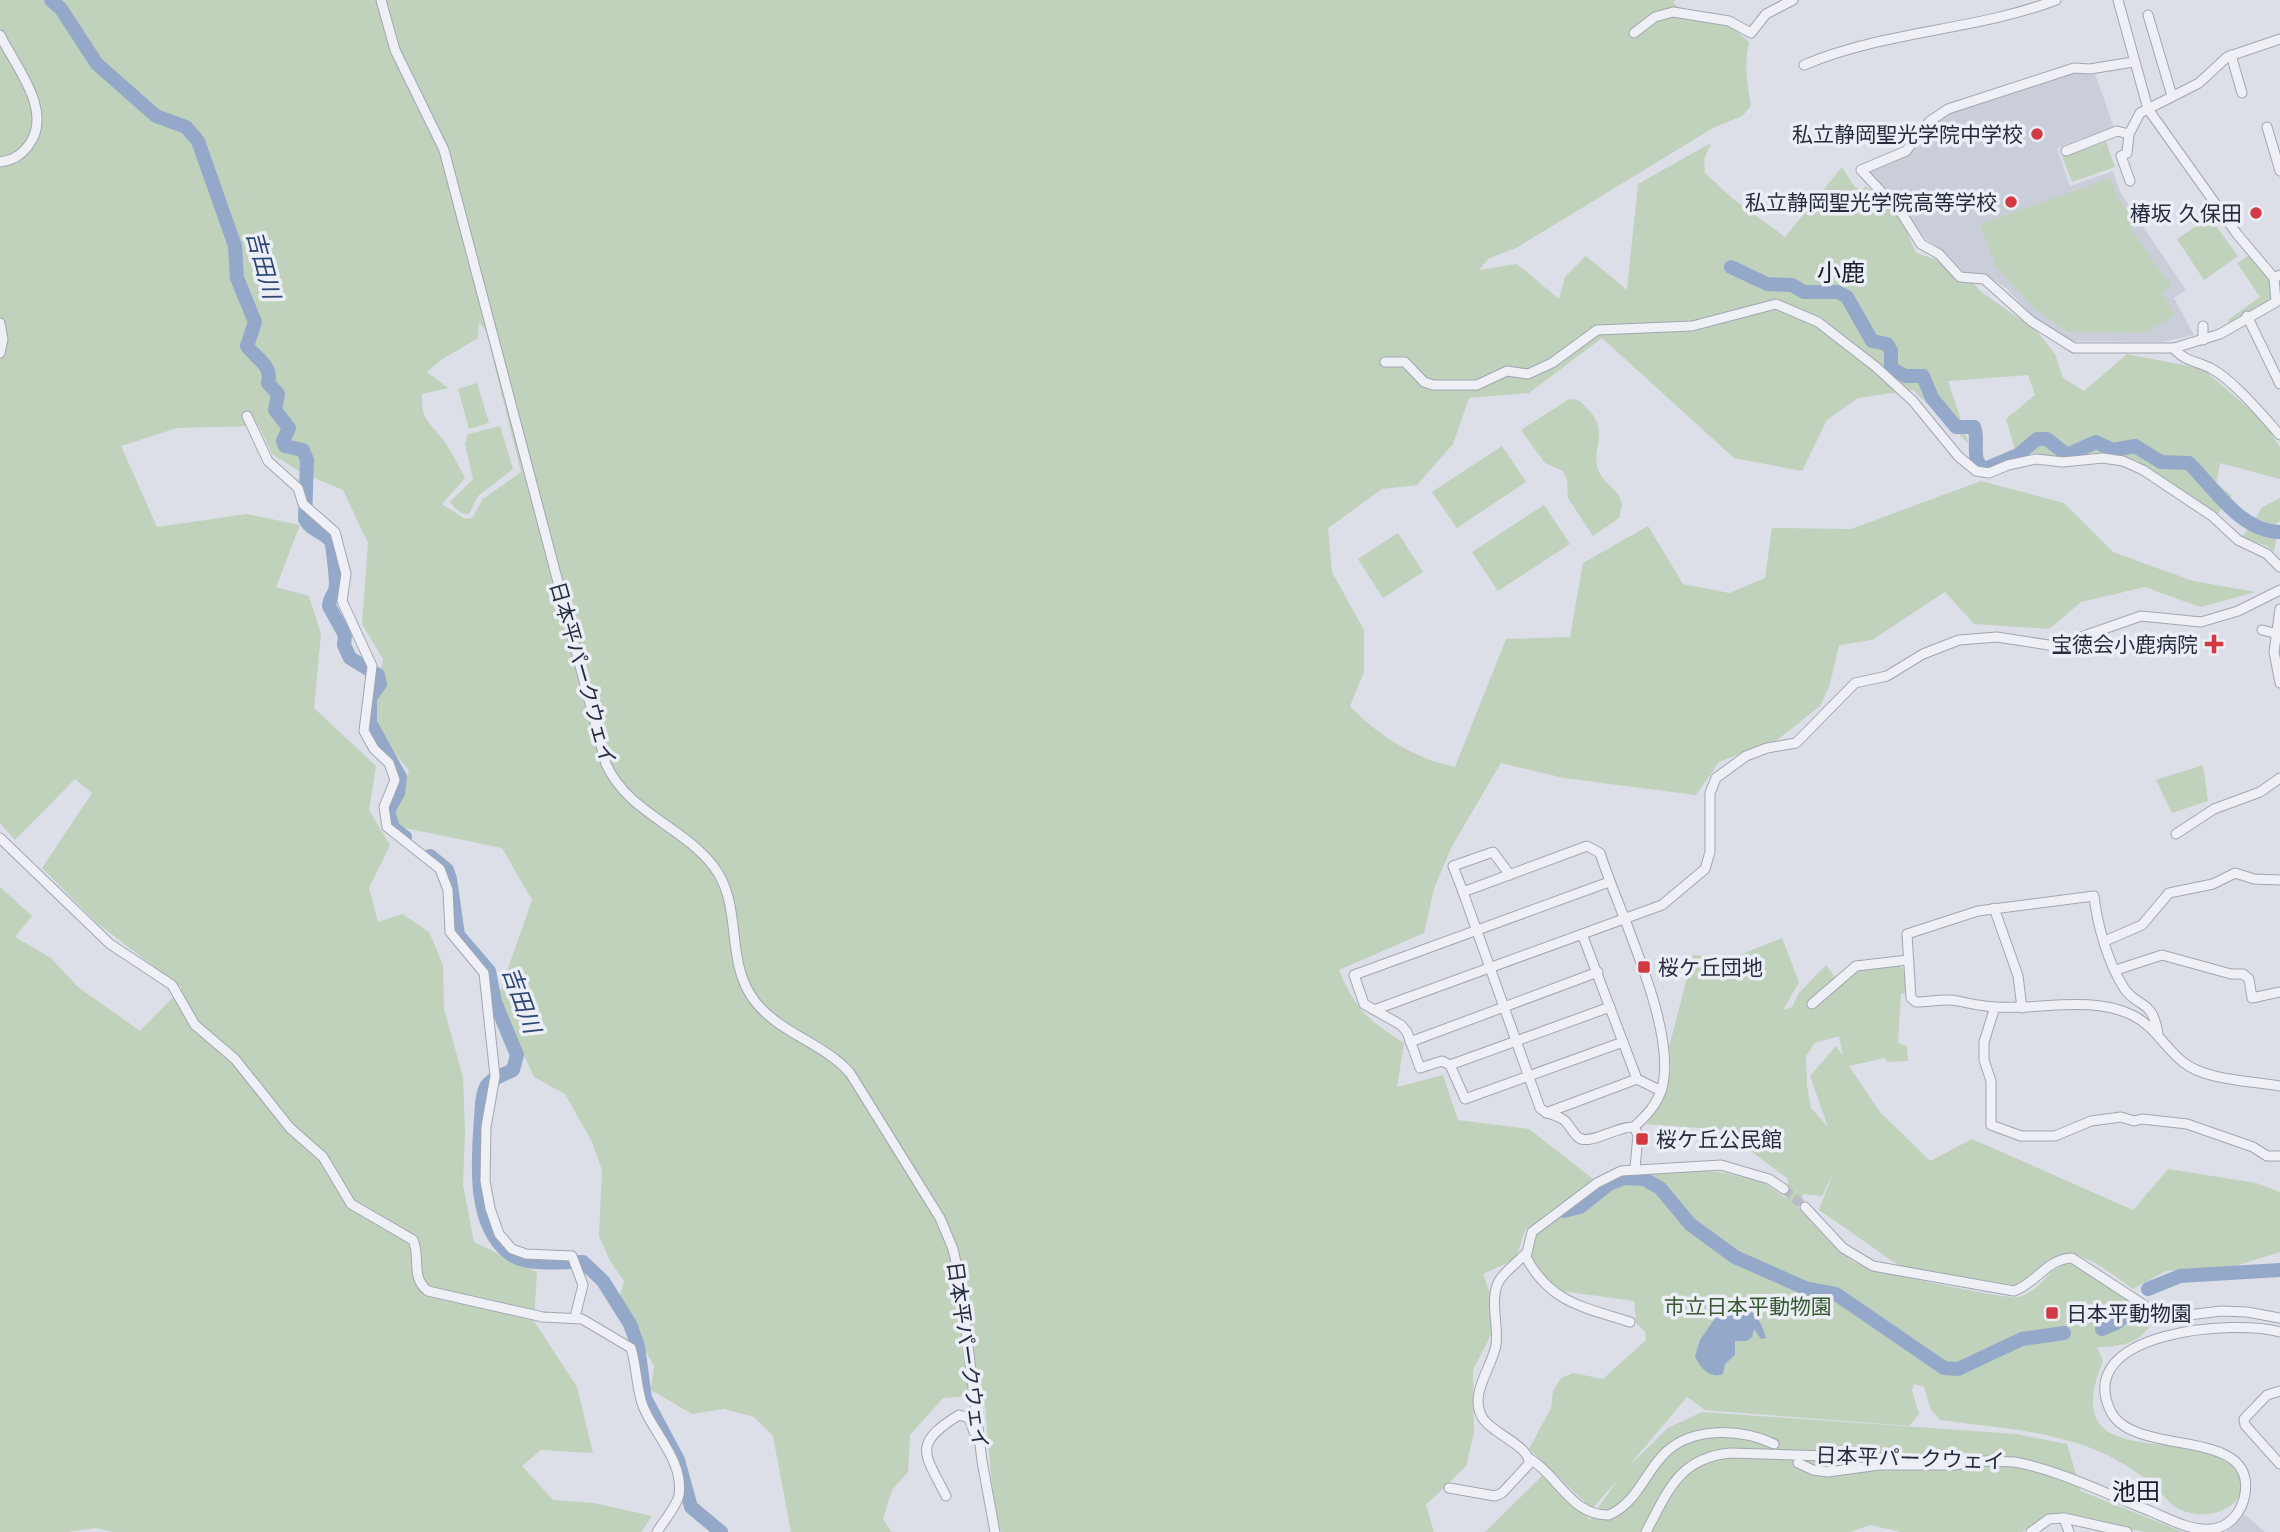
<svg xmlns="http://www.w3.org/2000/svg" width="2280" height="1532" font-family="'Work Sans','Noto Sans JP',sans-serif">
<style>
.built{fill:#c9ced9}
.green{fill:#c0d1bc;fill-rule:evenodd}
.water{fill:#94a9c9}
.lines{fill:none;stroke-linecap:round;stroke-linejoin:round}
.river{stroke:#94a9c9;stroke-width:14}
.minor-tunnel{stroke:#b7bbc5;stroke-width:9;stroke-dasharray:9 4.5;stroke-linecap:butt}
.minor-casing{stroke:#a1a6b1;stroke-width:11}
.minor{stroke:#eef0f5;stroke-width:9}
.poi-dot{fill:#d23a43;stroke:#ebeef4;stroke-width:2.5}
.labels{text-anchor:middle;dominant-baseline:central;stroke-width:7;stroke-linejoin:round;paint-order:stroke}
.poi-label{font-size:21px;fill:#252c3d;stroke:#ebeef4;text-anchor:end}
.street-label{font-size:21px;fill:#252c3d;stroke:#ebeef4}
.park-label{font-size:21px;fill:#365932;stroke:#ebeef4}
.water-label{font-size:23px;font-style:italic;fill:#2e4672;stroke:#ebeef4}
.quarter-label{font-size:24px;fill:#181d2d;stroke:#ebeef4}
</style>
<rect width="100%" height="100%" fill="#dcdfe7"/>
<g class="built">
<path d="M2076,70L2094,71L2114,127L2057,148L2070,186L2113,171L2120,192L2186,290L2174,298L2194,335L2161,342L2067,341L2030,313L2005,287L1988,277L1967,276L1949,256L1926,239L1867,171L1908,152L1938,117Z"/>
<path d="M2244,1514L2265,1532H2227Z"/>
</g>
<g class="green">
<path d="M0,0H1676L1673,3L1702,22L1731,27L1749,42C1744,62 1747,85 1751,106L1742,116L1713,128L1518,247L1488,259L1479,270L1517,264L1559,299L1565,277L1586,256L1627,290L1638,184L1711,143L1704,160L1705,173L1733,199L1785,237L1842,167L1854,186L1861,190L1866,186L1900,216L1916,253L1954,265L1983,293L2037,331L2055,354L2063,378L2084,391L2127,354L2203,369L2262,420L2280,447V479L2220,463L2216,483L2232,496L2217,515L2136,460L2085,453L2060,458L2015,450L2006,419L2035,395L2028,375L1948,381L1969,444L1913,390L1858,398L1827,420L1802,471L1734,458L1602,338L1529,393L1469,398L1453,444L1417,485L1382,489L1328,528L1332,572L1364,630V672L1350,706C1377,735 1416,759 1455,767L1506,639L1570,637L1583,563L1648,526L1683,584L1729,593L1765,578L1772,528L1851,529L1981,481L2064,503L2113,552L2193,581L2256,592L2200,607L2145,587L2081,602L2049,629L1974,624L1945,592L1872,640L1839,645L1830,684L1820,706L1777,740L1719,762L1696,795L1564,778L1501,763L1452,846L1434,889L1424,933L1339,970C1355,1009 1369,1021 1404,1043L1397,1087L1443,1075L1458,1120L1529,1129L1593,1179L1525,1230L1516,1259L1483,1274L1499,1319L1473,1370L1474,1433L1466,1466L1426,1505L1434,1532H1002L995,1520L984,1395L943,1398L910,1435L908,1472L892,1490L883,1519L892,1532H791L773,1436L754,1417L724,1409L692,1414L651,1390L654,1366L618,1302L624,1281L610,1261L599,1236L602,1170L592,1142L565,1094L534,1077L498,997L532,900L502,848L400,827L391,817L409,771C370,722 372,720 383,659L362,624L368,543L343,490L302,473L272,454L259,426L177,428L121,446L157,527L247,514L300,525L276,587L309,596L321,634L314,708L376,766L369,810L390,845L369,888L378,922L402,914L429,932L443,965L444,1009L463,1077L465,1131L463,1185L474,1242L537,1272L534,1321L577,1387L593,1453L541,1450L522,1466L553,1500L594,1503L652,1516L641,1532H112L96,1528L67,1532H0V887L32,916L15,937L51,958L78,987L140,1031L182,988L97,923L42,868L92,793L75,779L15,840L0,823ZM479,322L486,331L521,472L483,499L472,518L465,519L442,504L465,478C458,465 451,450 442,438C428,421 421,419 422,394L448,388L427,372L441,360L478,338Z"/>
<path d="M2106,142L2115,167L2072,182L2062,156Z"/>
<path d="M2111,178L2117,196L2137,224L2131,229L2171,286L2162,293L2175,315L2145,333L2068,332L2034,308L1997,268L1980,224Z"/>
<path d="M2206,213L2238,256L2204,280L2177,239L2198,225L2197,220Z"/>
<path d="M2248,256L2269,280L2271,299L2229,323L2228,320L2260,297L2237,263Z"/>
<path d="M477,383L489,423L469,429L458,389Z"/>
<path d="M1569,399L1578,400C1617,431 1588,446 1599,472C1605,484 1619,489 1622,504L1619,518L1593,536L1568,498L1567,480L1563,471L1545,463L1521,430Z"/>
<path d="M500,426L513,469L478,496L469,514C460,514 455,509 450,502L473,479L465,444L468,434Z"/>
<path d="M1502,446L1526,482L1457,528L1432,492Z"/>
<path d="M2280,498V521L2273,525L2256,518L2261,508Z"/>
<path d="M1544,505L1570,544L1498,591L1472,552Z"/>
<path d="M2252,524L2277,535L2274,552L2267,546L2242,537Z"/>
<path d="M1398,533L1423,572L1383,598L1358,559Z"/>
<path d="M2203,765L2208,801L2172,813L2156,780Z"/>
<path d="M1782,938L1799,982L1783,1010L1792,1007L1799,993L1826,965L1840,984L1864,968L1899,965L1905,971L1908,993L1901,994L1898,1043L1907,1046L1908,1061L1887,1062L1885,1058L1849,1066L1880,1112L1930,1161L1972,1139L2133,1210L2168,1169L2256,1183L2280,1192V1252L2232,1267L2166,1271L2133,1289C2111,1274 2077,1242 2049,1259C2039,1265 2030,1277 2021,1286L1901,1267L1819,1210L1834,1171L1822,1196L1803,1194L1798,1208C1815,1225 1832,1247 1852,1261C1863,1270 2007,1300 2019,1297C2049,1289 2049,1252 2087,1268L2155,1318C2141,1343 2124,1347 2097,1347L2103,1361C2057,1472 2181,1427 2227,1462C2270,1495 2211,1532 2172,1505C2110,1432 2026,1432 1940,1420L1931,1410L1924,1387L1914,1384L1912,1390L1919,1414L1909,1426L1705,1410L1687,1397L1627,1468L1668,1428L1702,1412L2016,1434L2067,1444L2081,1491L2183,1532H2145L2050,1514L2022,1532H1901L1870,1525L1850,1532H1485L1543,1475L1590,1520L1618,1479L1592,1509L1529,1449L1551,1408L1553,1391L1561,1378L1573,1373L1603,1379L1646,1340L1645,1332L1636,1323L1634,1301L1554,1290L1529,1259L1536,1233L1618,1175L1696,1170L1726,1173L1764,1183L1787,1199L1788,1179L1723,1130L1647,1124L1665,1091L1671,1070L1669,1047L1693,955L1732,958ZM1839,1036L1843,1056L1836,1046L1810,1076L1828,1127L1811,1108L1807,1086L1806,1056L1815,1043Z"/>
</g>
<path class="water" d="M1736,1300C1753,1310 1761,1319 1766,1338L1761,1339L1754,1329L1752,1337L1747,1341H1735V1355L1725,1364L1723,1374C1710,1379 1700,1368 1695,1356L1700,1340L1727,1301Z"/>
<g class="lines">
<g class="river">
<path d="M51,0L61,9L97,64L156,116L186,127L198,141L235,246L237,278L255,322L247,346C256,359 273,365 268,383L278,394L275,410L289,428L283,441L285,446L303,450L307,460L305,519C311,531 322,531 330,540C333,544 336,578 336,585C336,594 329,597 329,606L345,635L344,645L350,658L378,675L380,684L370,698V723L400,777L398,793L388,811L393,828L405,837"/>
<path d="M1731,267L1767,284L1792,285L1804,292H1838L1847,297L1872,341L1887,344L1891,351V368L1905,376H1923L1932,398L1956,427H1974C1980,442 1969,460 1985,469L2018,455L2037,439H2047L2067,455L2096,442L2113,450L2135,446L2161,462L2189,463C2214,488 2240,531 2280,532"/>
<path d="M430,856L447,870L450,879L458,935L489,971L495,1002L517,1055L513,1070C505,1074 490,1079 486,1087C481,1096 482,1109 481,1119C478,1160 472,1224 509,1253C526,1267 562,1261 583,1262L603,1281L630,1324L638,1346L645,1398L678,1460L691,1507L721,1532"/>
<path d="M1564,1211L1580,1207L1609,1184L1624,1178L1644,1179L1660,1188L1690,1224L1735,1257L1805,1288L1836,1294L1944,1368L1958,1369L2022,1339L2064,1333"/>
<path d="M2148,1289L2180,1276L2280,1270"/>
<path d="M2102,1329L2116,1323L2132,1310"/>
</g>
<path class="minor-tunnel" d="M1784,1189L1805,1207"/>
<defs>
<g id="minor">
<path d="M381,0L395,50L444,150L606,764C628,813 683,826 714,867C742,904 726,955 750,994C773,1032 822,1041 850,1073L940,1218L953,1249L960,1280L982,1461L995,1532"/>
<path d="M2118,0L2148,109L2237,234L2274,278"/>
<path d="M2148,15L2172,96"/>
<path d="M1634,33L1655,17L1673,12L1729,21L1751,33L1766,14L1793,0"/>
<path d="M0,35C15,66 55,112 28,146C20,156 13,160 0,162"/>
<path d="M2231,55L2242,93"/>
<path d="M2133,62L2090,69L2074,68L1948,109L1930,121L1906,151L1861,170L1902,214L1921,244L1939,254L1960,277L1984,279L2031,321L2074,348H2174L2220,334L2276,302L2274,278L2280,275"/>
<path d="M1804,65C1883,31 1975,31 2056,0"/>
<path d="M2267,127L2280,171"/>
<path d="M2066,151L2117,131L2129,134"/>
<path d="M2130,181L2121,156L2127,153L2129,134L2140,113L2199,83L2227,57L2280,39"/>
<path d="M2247,316L2280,384"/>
<path d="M0,323L3,339L0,353"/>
<path d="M2203,340V326"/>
<path d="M2174,348C2184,362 2198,361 2212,369C2233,380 2264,417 2280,435"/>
<path d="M1385,362H1405L1424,382L1433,385H1477L1507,371L1528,374L1552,363L1597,330L1692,326L1776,304L1818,322L1876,367L1913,401L1958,456L1976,471L1989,473L2008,465L2036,459L2063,462L2103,458L2123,461L2143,470L2212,516L2238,540L2267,554L2280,567"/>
<path d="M247,416L268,461L298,488L303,504L335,532L346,574L342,601L372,666L364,731L374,749L389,763L395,780L384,807L387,827L440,869L448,890L450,932L484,973L495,1076L486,1127L485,1181L490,1208L499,1234L512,1249L526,1254L572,1256L583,1285L575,1317"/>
<path d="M2280,609L2274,652L2280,683"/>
<path d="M2262,630L2278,634"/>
<path d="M2176,834L2214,809L2260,792L2280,778"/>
<path d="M0,838L110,944L172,985L195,1025L235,1059L290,1128L323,1157L351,1204L413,1240C421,1257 410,1278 428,1291L543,1317L582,1319L631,1348C637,1367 636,1387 643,1406C654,1434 684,1461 679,1495C677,1506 663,1522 657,1532"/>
<path d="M1609,882L1354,975L1364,1004L1401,1025L1407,1032L1420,1068L1442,1061L1450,1065L1465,1099L1623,1042"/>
<path d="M1463,892L1453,866L1493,852L1510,875"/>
<path d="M1994,908L2018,976L2022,1008"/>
<path d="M1582,934L1637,1079L1661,1091"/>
<path d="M2105,941L2142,925L2169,893L2213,884L2235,873L2254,879L2280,880"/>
<path d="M2116,970L2162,955L2231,974H2243L2249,979L2252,998L2280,992"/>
<path d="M1812,1004L1856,966L1908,960"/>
<path d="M1995,1007L1984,1042V1060L1991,1081V1125L2021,1136H2055L2091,1121L2121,1117L2134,1121L2142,1119L2187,1124L2253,1147L2267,1156H2280"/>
<path d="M1374,1010L1662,905L1705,869L1710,852V793L1716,778L1746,756L1767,748L1796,743L1855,683L1887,676L1923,654L1959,640L1997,637L2055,646L2141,616L2201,622L2238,611L2280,590"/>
<path d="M2158,1033C2152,998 2137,1008 2124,988C2108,963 2097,924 2094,896L1978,911L1907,934L1911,998L1916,1002C1929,1002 1946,998 1958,1001C1971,1004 1982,1006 1995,1007C2039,1010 2091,995 2132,1015C2155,1026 2164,1047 2183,1062C2204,1080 2252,1081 2280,1086"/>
<path d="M1410,1042L1598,972"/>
<path d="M1450,1065L1610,1007"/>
<path d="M1546,1113L1637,1079"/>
<path d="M1634,1127C1619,1125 1588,1147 1578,1137C1572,1132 1570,1125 1564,1120C1556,1114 1547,1115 1540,1108L1463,892L1587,846L1600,853C1619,913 1678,1030 1662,1088C1657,1105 1646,1116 1634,1127L1638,1135L1635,1168"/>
<path d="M1805,1207L1843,1248L1873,1266L2014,1291C2037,1283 2046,1259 2072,1258L2164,1318L2221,1311L2247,1312L2280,1318"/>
<path d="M1630,1322C1584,1307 1550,1303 1526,1257L1532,1232L1597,1183L1621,1171L1721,1165L1769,1179L1784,1189"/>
<path d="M2280,1391L2267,1395L2244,1419L2245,1425L2280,1464"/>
<path d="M1530,1459C1558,1475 1571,1516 1609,1515C1638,1502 1644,1473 1666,1452C1694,1426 1742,1429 1774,1444"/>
<path d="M1798,1463L1813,1470L1828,1472L1879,1465H1955L1970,1462"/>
<path d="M1449,1488L1495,1496L1502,1493L1529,1464C1531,1446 1492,1434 1482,1417C1469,1393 1492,1368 1496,1345C1499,1326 1489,1299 1499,1281C1505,1271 1517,1263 1525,1254"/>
<path d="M946,1496C926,1455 910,1445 959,1415L969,1418L974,1432"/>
<path d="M2064,1518L2127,1532"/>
<path d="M1646,1532C1668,1491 1679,1458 1730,1453L2015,1462C2062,1471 2106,1494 2150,1511C2169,1519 2190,1531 2211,1529C2229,1528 2242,1512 2245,1494C2256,1425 2132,1459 2110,1410C2074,1331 2235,1319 2280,1332"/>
<path d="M2031,1532L2049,1519L2064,1518L2069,1532"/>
</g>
</defs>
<use href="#minor" class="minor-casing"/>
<use href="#minor" class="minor"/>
</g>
<g class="poi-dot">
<circle cx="2037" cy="134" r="7"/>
<circle cx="2011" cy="202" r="7"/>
<circle cx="2256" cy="213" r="7"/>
<path d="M2210.5 633.5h7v7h7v7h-7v7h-7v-7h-7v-7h7z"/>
<rect x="1637" y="960" width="14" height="14" rx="3.5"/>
<rect x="1635" y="1132" width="14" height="14" rx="3.5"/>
<rect x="2045" y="1306" width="14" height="14" rx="3.5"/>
</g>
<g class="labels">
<g class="poi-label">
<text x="2023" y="134">私立静岡聖光学院中学校</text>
<text x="1997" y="202">私立静岡聖光学院高等学校</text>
<text x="2242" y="213">椿坂 久保田</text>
<text x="2198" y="644">宝徳会小鹿病院</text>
<text x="1658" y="967" text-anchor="start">桜ケ丘団地</text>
<text x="1656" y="1139" text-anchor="start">桜ケ丘公民館</text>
<text x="2066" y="1313" text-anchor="start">日本平動物園</text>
</g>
<g class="street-label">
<text transform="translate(583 673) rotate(74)">日本平パークウェイ</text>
<text transform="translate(968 1355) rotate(82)">日本平パークウェイ</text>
<text transform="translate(1910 1458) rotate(2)">日本平パークウェイ</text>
</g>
<g class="park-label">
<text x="1748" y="1306">市立日本平動物園</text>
</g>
<g class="water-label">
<text transform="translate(263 265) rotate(75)">吉田川</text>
<text transform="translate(521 1000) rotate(70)">吉田川</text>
</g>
<g class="quarter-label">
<text x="1841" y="273">小鹿</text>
<text x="2136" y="1492">池田</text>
</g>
</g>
</svg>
